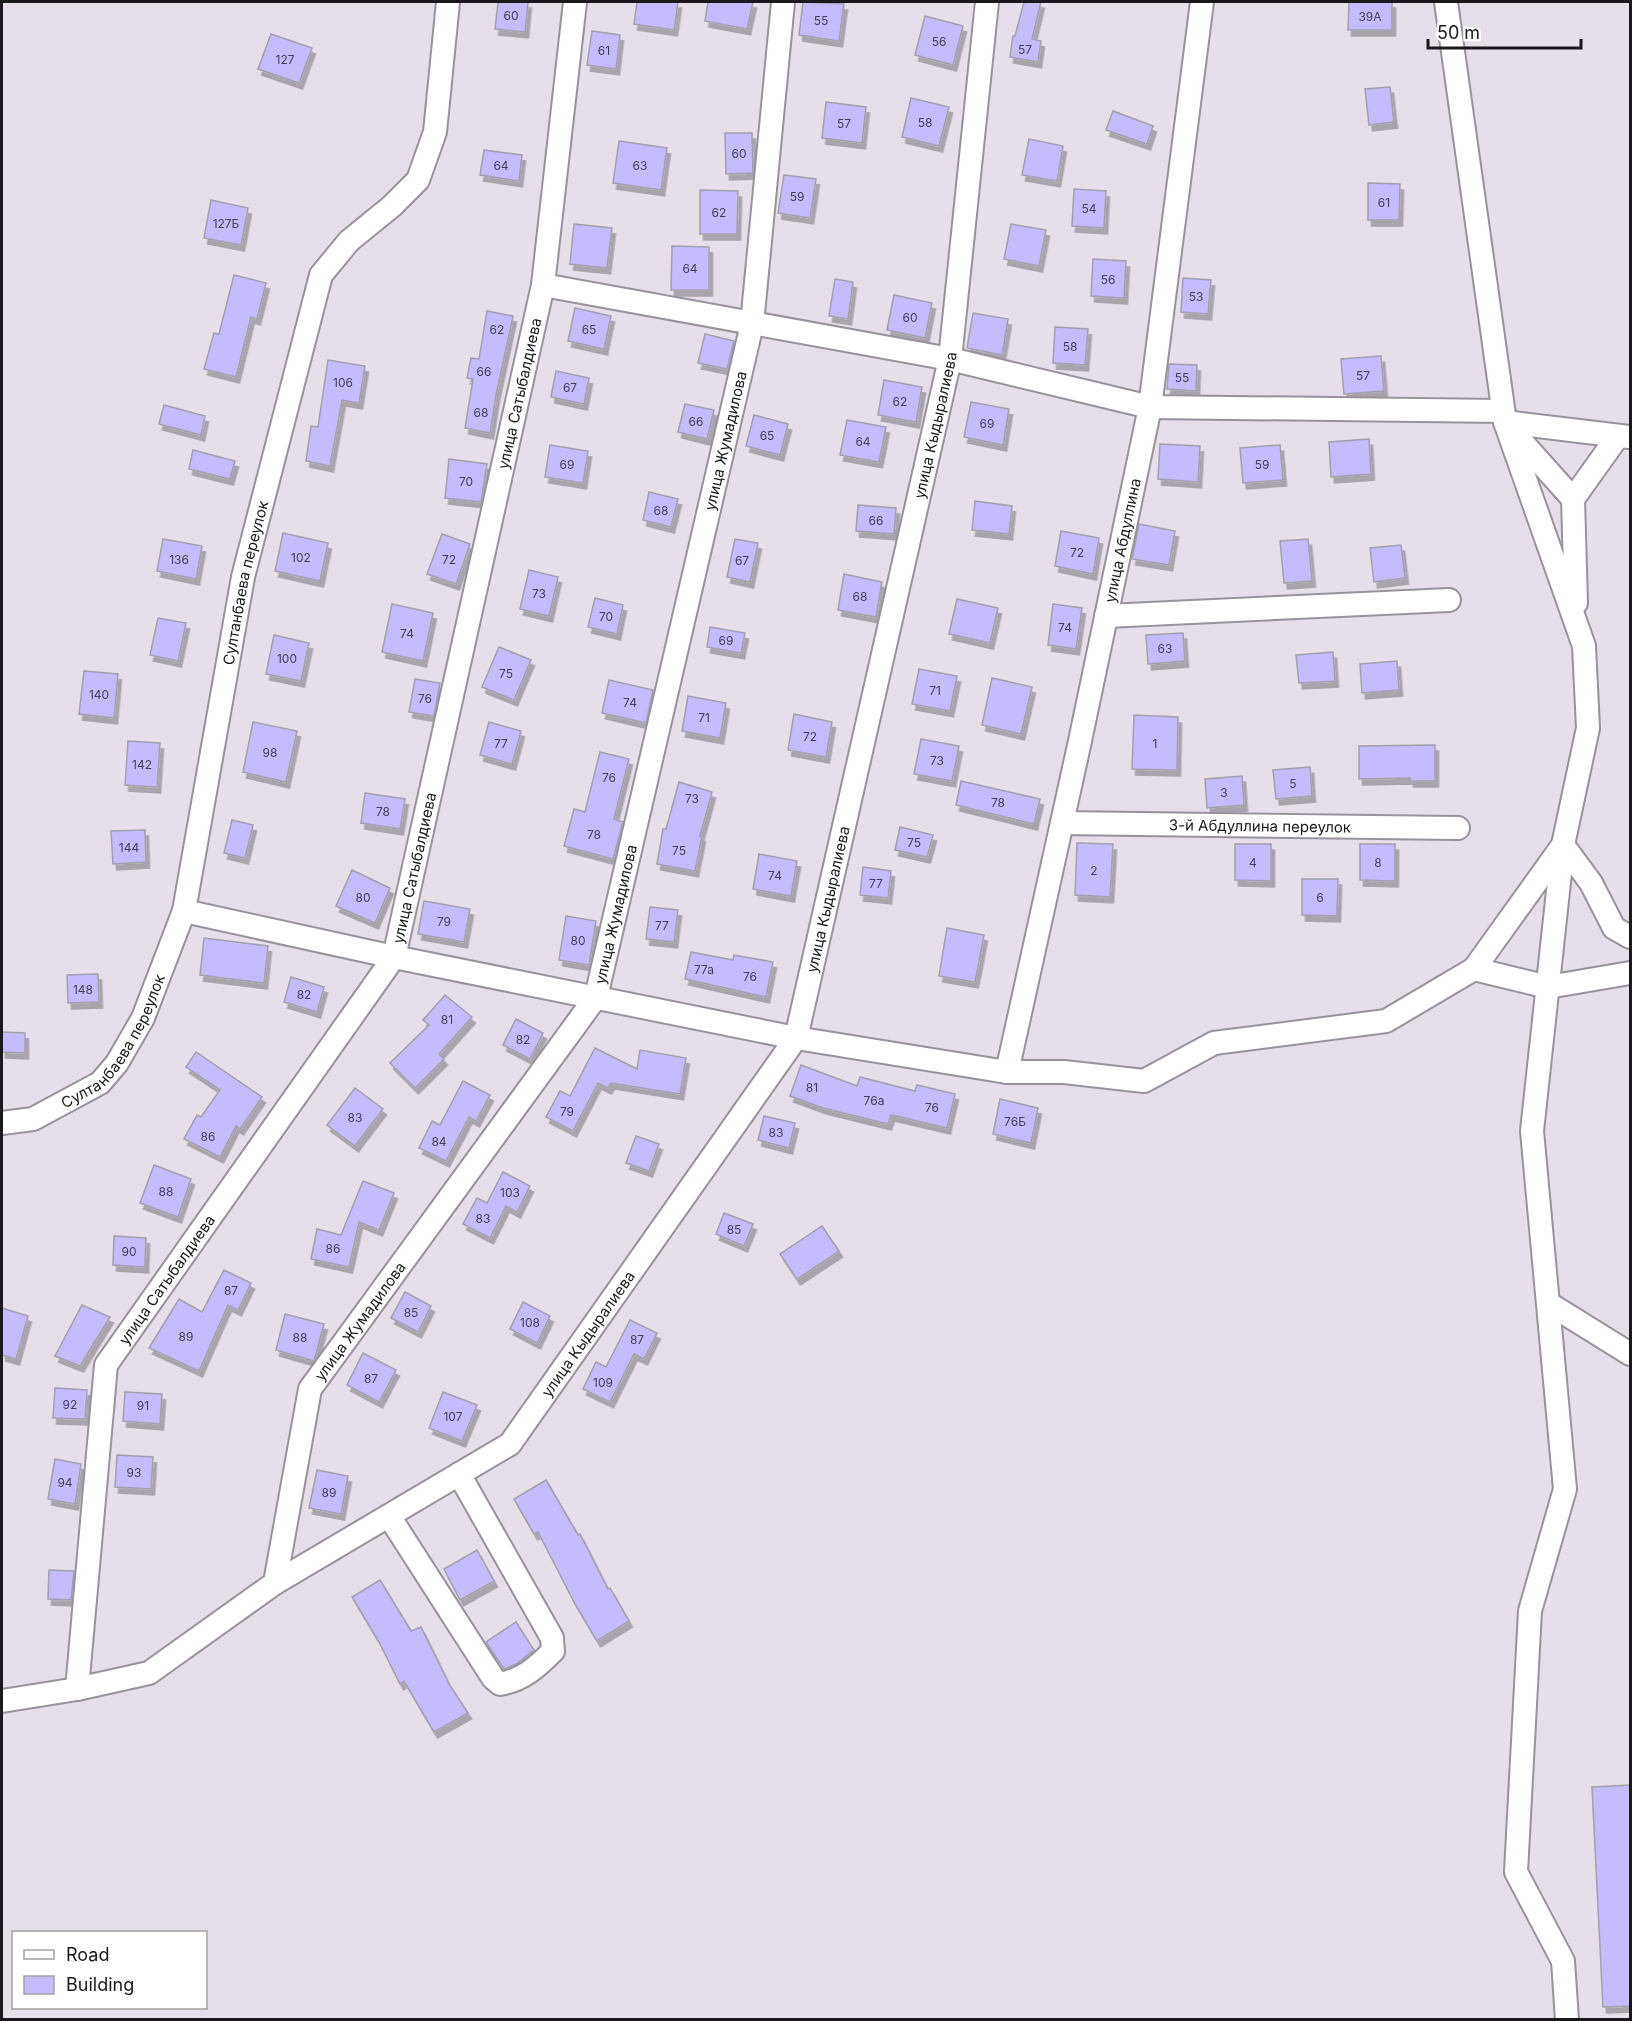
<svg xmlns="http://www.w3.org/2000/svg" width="1632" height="2021" font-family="Inter,sans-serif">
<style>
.building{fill:#c4bcff;stroke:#a1a0ac;stroke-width:1.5;filter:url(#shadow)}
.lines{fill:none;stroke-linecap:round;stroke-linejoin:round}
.minor-casing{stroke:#99929c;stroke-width:26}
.minor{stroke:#fff;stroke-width:22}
.labels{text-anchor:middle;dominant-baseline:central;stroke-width:6;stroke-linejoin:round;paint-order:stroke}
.number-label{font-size:12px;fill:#454155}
.street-label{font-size:15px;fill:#1b181c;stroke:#fff}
</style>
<defs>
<filter id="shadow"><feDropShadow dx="3.5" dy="6" stdDeviation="0" flood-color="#0004"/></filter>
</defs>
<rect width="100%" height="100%" fill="#e6dee9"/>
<g class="building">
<path d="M498,2H528L525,32L495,29Z"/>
<path d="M637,2H678L674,30L634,24Z"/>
<path d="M708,2H753L747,29L705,21Z"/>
<path d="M803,2L844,4L839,41L799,35Z"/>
<path d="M1024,2H1041L1032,39L1041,41L1038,62L1010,57L1013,36H1015Z"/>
<path d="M1349,2H1392V30H1348Z"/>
<path d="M925,16L963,26L953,65L915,55Z"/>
<path d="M592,31L620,35L616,69L587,65Z"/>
<path d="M271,34L312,48L299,83L258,69Z"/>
<path d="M1390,87L1394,122L1369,125L1365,89Z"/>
<path d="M911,98L949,107L939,146L902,137Z"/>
<path d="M826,102L866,107L862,143L822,138Z"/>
<path d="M1113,111L1153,126L1147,144L1106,130Z"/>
<path d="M725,133H752L753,173L726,174Z"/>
<path d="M1029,139L1063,146L1057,181L1022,175Z"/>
<path d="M619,141L667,148L661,190L613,183Z"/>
<path d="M484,150L522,155L519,181L480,175Z"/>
<path d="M784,175L816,179L810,218L778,213Z"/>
<path d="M1368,183L1400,184L1399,220H1368Z"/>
<path d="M1074,189L1106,191L1104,228L1072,226Z"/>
<path d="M700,190L738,191L737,234H700Z"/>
<path d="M211,200L248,208L241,245L204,238Z"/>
<path d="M574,224L612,228L607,268L570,264Z"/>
<path d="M1011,224L1046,230L1039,266L1004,259Z"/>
<path d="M672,246L709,247V290H671Z"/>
<path d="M1093,259L1126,261L1124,298L1091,296Z"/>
<path d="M234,275L266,283L257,319L251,317L236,377L204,369L214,333L219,334Z"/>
<path d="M1183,278L1211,280L1208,314L1181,312Z"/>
<path d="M835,279L853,282L848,319L829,316Z"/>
<path d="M894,295L932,303L925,338L887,330Z"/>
<path d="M575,308L611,316L604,349L568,341Z"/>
<path d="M487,311L513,316L496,395L490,433L465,428L473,379L467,378L471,358L479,359Z"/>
<path d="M973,313L1008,319L1002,355L967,348Z"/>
<path d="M1055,327L1088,329L1085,365L1053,363Z"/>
<path d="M705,334L734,341L727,369L698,363Z"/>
<path d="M1381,356L1384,391L1344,394L1341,359Z"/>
<path d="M328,360L365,366L359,403L342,400L330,466L306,461L311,426L318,427Z"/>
<path d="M1169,364L1197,365L1196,391L1167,389Z"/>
<path d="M556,371L589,378L584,404L551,397Z"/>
<path d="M884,380L922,387L916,422L878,415Z"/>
<path d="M971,402L1009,409L1003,445L964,437Z"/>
<path d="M685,404L714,410L707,439L678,432Z"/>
<path d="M164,405L205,416L201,435L159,424Z"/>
<path d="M754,415L788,424L780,455L746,446Z"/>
<path d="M847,420L886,427L879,462L840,455Z"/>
<path d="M1369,439L1371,474L1331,477L1329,442Z"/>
<path d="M1160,444L1200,446L1198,482L1158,479Z"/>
<path d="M550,445L588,451L583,483L545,477Z"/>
<path d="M1280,445L1283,480L1243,483L1240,448Z"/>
<path d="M193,450L235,461L230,479L189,469Z"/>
<path d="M449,459L487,464L481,502L445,498Z"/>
<path d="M649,492L678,499L671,527L643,520Z"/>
<path d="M975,501L1012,506L1009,534L972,530Z"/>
<path d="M858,505L896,508L894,534L856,531Z"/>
<path d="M1139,524L1175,531L1169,565L1132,559Z"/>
<path d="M1061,531L1099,538L1093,574L1055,566Z"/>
<path d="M283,533L328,543L320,581L275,571Z"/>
<path d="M442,534L470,544L456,584L427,574Z"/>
<path d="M163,539L202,546L196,579L157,571Z"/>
<path d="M735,539L758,543L750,582L727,577Z"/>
<path d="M1308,539L1312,581L1284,583L1280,541Z"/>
<path d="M1401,545L1405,578L1374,582L1370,548Z"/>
<path d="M529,570L558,577L549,616L520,609Z"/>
<path d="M844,574L882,582L876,617L838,610Z"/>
<path d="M595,598L623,605L617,634L588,627Z"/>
<path d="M957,599L998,608L990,643L949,634Z"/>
<path d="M392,604L433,613L423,661L382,652Z"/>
<path d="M1053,604L1082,608L1076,649L1048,645Z"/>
<path d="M158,618L186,623L178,661L150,655Z"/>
<path d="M710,627L745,633L741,653L707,647Z"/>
<path d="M1183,633L1185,661L1148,664L1146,635Z"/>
<path d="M274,635L309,643L301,681L266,674Z"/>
<path d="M499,647L531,660L514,700L482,687Z"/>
<path d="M1333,652L1335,681L1299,683L1296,655Z"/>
<path d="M1397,661L1399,690L1362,693L1360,664Z"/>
<path d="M919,669L957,676L950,711L912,704Z"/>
<path d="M84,671L118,674L114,718L79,714Z"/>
<path d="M992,678L1032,687L1021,734L982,725Z"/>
<path d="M415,679L440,683L434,716L409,712Z"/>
<path d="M609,680L653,690L646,723L602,713Z"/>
<path d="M688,696L726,703L720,738L682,731Z"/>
<path d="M794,714L832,722L826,757L788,750Z"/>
<path d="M1134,715L1178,717L1177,770L1132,769Z"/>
<path d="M253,722L297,731L286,782L243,772Z"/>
<path d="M489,722L521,731L512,764L480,755Z"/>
<path d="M921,739L959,746L952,781L914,774Z"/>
<path d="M128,741L160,743L157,787L125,785Z"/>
<path d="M1435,745V781H1410V778L1359,779V746Z"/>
<path d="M600,752L629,759L614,819L623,822L613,859L564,846L574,809L585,812Z"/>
<path d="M1310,767L1312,796L1276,799L1273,770Z"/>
<path d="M1242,776L1244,805L1207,808L1205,779Z"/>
<path d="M961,781L1040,799L1034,824L956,805Z"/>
<path d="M679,782L712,792L700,836H702L695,871L657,864L663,829H666Z"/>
<path d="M365,793L405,799L400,829L361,823Z"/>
<path d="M232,820L253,825L245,858L224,853Z"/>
<path d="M900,827L933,835L927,857L895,850Z"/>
<path d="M145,830L146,862L113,864L111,831Z"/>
<path d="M1077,843L1113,844L1110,897L1075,895Z"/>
<path d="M1235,844H1271V881L1235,880Z"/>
<path d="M1360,844H1395V881L1360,880Z"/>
<path d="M759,854L797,861L791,896L753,889Z"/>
<path d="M863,867L891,871L888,898L860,895Z"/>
<path d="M352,870L390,888L375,923L336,906Z"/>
<path d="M1302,879H1338L1337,916L1302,915Z"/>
<path d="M424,901L470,909L464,942L418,934Z"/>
<path d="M650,907L678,910L674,942L646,939Z"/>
<path d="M566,916L596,921L589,965L559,960Z"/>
<path d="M947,928L984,935L975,982L939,976Z"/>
<path d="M204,938L268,946L264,983L200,975Z"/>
<path d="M691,952L733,960L734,955L773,962L766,997L685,979Z"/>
<path d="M98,974L99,1002L68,1003L67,975Z"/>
<path d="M291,977L324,987L317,1012L284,1002Z"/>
<path d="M445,995L472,1017L439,1054L444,1059L415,1088L390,1063L429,1025L423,1020Z"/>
<path d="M516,1019L543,1033L530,1059L503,1045Z"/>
<path d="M2,1032L25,1033V1053L2,1052Z"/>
<path d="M595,1048L637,1069L640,1050L686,1058L680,1094L611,1083L608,1088L598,1083L573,1131L546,1117L560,1091L570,1096Z"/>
<path d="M196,1052L262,1097L240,1129L236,1126L220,1157L184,1139L197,1115L201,1117L220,1090L186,1067Z"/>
<path d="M801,1065L857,1086L860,1077L915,1091L917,1085L955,1094L947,1128L891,1115L888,1124L823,1108L790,1096Z"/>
<path d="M463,1081L490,1095L476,1121L469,1117L446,1161L419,1148L432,1121L440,1125Z"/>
<path d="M355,1088L383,1109L355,1146L327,1125Z"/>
<path d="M1000,1099L1038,1108L1031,1143L993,1134Z"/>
<path d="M764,1116L795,1123L789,1148L758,1140Z"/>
<path d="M636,1136L659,1144L649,1171L626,1163Z"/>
<path d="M154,1165L191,1179L178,1217L140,1203Z"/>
<path d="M503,1172L530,1186L517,1212L506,1206L490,1238L463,1224L477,1198L487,1203Z"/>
<path d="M363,1181L394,1193L379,1230L359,1222L349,1267L311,1259L317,1229L341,1235Z"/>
<path d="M724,1213L753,1224L744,1246L716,1234Z"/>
<path d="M822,1226L839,1251L797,1279L780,1254Z"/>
<path d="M114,1236L146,1238L145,1267L113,1265Z"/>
<path d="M224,1270L251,1283L238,1310L228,1305L199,1371L149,1348L179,1299L202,1312Z"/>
<path d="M405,1292L431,1306L418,1332L391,1318Z"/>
<path d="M523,1302L550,1316L537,1343L510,1329Z"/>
<path d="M82,1305L110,1317L80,1366L55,1356Z"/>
<path d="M2,1308L28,1316L16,1359L2,1355Z"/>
<path d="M285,1314L324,1324L314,1361L276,1350Z"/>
<path d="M630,1320L657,1333L644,1359L634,1354L610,1402L583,1389L596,1362L606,1367Z"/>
<path d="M363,1353L396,1370L379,1402L347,1385Z"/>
<path d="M55,1388L87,1390L85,1419L53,1418Z"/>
<path d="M125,1392L162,1394L160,1424L123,1421Z"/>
<path d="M443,1392L477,1405L462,1441L429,1428Z"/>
<path d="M117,1455L153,1457L151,1489L115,1487Z"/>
<path d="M55,1459L81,1464L75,1504L48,1499Z"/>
<path d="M317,1470L348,1476L341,1514L309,1508Z"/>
<path d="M546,1480L578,1535L580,1534L608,1589L610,1588L629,1621L597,1641L575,1604L538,1532L534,1534L514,1499Z"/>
<path d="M477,1550L494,1581L460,1600L444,1569Z"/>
<path d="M49,1570L74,1571L71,1600L48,1599Z"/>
<path d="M380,1580L411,1631L421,1627L449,1684L468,1713L434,1732L404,1681L400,1684L379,1642L352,1597Z"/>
<path d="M516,1622L534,1650L516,1664L504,1669L486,1642Z"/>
<path d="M1630,1785V2006L1603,2007L1592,1787Z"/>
</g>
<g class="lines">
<defs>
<g id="minor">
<path d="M1446,2L1505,422L1584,646L1588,728L1563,845L1532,1131L1565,1489L1530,1611L1516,1872L1563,1961L1567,2020"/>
<path d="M543,285L950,359L1150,407L1503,411"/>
<path d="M1505,422L1629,437"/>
<path d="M1514,433L1573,499"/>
<path d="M1576,603L1573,499L1618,436"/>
<path d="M1106,616L1449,600"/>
<path id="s1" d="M1062,823L1458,828"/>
<path d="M184,911L394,957L796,1038L1007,1072H1064L1144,1081L1214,1043L1386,1021L1474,969L1563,845L1591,883L1614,928L1630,937"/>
<path d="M1474,969L1548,987L1630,973"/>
<path id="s2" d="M1007,1072L1080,741L1150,407L1202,2"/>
<path id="s3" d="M2,1123L33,1119L100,1083L117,1063L143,1018L184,911L243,577L321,275L349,241L392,206L418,180L435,132L448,2"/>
<path d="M1548,1303L1630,1354"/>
<path d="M389,1516L493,1678L500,1684C523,1680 537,1667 553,1651L552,1638L459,1474"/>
<path id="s4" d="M275,1583L510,1444L796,1038L950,359L987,2"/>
<path id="s5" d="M77,1689L106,1365L394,957L543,285L575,2"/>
<path id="s6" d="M2,1701L77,1689L149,1673L275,1583L310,1389L596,997L752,324L783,2"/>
</g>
</defs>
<use href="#minor" class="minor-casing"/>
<use href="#minor" class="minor"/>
</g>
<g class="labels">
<g class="number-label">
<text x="511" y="15">60</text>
<text x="1370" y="16">39А</text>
<text x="821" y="20">55</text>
<text x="939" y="41">56</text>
<text x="1025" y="49">57</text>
<text x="604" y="50">61</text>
<text x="285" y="59">127</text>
<text x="925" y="122">58</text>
<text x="844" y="123">57</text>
<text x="739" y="153">60</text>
<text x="501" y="165">64</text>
<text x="640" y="165">63</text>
<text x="797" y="196">59</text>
<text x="1384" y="202">61</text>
<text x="1089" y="208">54</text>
<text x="719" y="212">62</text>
<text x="226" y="223">127Б</text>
<text x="690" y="268">64</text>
<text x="1108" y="279">56</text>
<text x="1196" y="296">53</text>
<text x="910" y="317">60</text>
<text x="497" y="329">62</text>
<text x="589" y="329">65</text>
<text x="1070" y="346">58</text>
<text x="484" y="371">66</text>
<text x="1363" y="375">57</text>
<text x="1182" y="377">55</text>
<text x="343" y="382">106</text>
<text x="570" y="387">67</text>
<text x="900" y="401">62</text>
<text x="481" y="412">68</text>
<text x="696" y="421">66</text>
<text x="987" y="423">69</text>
<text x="767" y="435">65</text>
<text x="863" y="441">64</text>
<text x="567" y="464">69</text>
<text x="1262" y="464">59</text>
<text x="466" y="481">70</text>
<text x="661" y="510">68</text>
<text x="876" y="520">66</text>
<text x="1077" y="552">72</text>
<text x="301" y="557">102</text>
<text x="179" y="559">136</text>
<text x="449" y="559">72</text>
<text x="742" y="560">67</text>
<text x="539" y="593">73</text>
<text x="860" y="596">68</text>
<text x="606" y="616">70</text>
<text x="1065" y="627">74</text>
<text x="407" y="633">74</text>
<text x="726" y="640">69</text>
<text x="1165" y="648">63</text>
<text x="287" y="658">100</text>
<text x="506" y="673">75</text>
<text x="935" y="690">71</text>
<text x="99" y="694">140</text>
<text x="425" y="698">76</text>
<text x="630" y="702">74</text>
<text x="704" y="717">71</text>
<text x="810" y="736">72</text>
<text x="501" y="743">77</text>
<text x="1155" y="743">1</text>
<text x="270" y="752">98</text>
<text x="937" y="760">73</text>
<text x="142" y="764">142</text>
<text x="609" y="777">76</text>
<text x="1293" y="783">5</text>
<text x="1224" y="792">3</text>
<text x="692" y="798">73</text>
<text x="998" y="802">78</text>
<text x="383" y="811">78</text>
<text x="594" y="834">78</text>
<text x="914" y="842">75</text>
<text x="129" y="847">144</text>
<text x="679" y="850">75</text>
<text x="1253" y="862">4</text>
<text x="1378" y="862">8</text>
<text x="1094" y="870">2</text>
<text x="775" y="875">74</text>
<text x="876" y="883">77</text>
<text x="363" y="897">80</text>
<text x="1320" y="897">6</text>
<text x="444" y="921">79</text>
<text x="662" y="925">77</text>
<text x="578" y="940">80</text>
<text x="704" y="969">77а</text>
<text x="750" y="976">76</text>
<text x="83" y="989">148</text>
<text x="304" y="994">82</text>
<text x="447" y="1019">81</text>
<text x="523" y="1039">82</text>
<text x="812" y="1087">81</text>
<text x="874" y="1100">76а</text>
<text x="932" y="1107">76</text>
<text x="567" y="1111">79</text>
<text x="355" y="1117">83</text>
<text x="1015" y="1121">76Б</text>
<text x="776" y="1132">83</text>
<text x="208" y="1136">86</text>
<text x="439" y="1141">84</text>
<text x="166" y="1191">88</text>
<text x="510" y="1192">103</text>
<text x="483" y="1218">83</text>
<text x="734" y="1229">85</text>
<text x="333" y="1248">86</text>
<text x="129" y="1251">90</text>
<text x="231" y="1290">87</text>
<text x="411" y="1312">85</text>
<text x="530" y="1322">108</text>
<text x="186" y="1336">89</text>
<text x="300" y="1337">88</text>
<text x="637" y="1339">87</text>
<text x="371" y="1378">87</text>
<text x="603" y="1382">109</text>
<text x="70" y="1404">92</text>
<text x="143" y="1405">91</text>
<text x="453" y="1416">107</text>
<text x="134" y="1472">93</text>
<text x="65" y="1482">94</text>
<text x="329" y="1492">89</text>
</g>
<g class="street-label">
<text stroke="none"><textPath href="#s5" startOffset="1402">улица Сатыбалдиева</textPath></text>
<text stroke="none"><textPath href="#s4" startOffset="1398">улица Кыдыралиева</textPath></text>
<text stroke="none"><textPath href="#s6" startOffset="1558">улица Жумадилова</textPath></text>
<text stroke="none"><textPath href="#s2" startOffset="544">улица Абдуллина</textPath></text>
<text stroke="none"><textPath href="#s3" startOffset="634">Султанбаева переулок</textPath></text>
<text stroke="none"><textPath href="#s1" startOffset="198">3-й Абдуллина переулок</textPath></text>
<text stroke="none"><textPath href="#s5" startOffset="916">улица Сатыбалдиева</textPath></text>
<text stroke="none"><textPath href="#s4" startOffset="912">улица Кыдыралиева</textPath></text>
<text stroke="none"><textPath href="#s6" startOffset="1072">улица Жумадилова</textPath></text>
<text stroke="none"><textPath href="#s3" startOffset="148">Султанбаева переулок</textPath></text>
<text stroke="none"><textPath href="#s5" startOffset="430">улица Сатыбалдиева</textPath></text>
<text stroke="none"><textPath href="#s6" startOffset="586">улица Жумадилова</textPath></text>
<text stroke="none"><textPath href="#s4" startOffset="408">улица Кыдыралиева</textPath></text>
</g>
</g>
<rect width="1632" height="2021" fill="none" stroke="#1b181c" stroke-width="6"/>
<rect x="12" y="1931" width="195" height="78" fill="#ffffff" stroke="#a4a3a4" stroke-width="1.5"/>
<rect x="24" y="1950" width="30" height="9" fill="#ffffff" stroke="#a4a3a4" stroke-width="1.5"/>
<text x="66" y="1961" font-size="18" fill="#1b181c">Road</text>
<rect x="24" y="1976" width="30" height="18" fill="#c4bcff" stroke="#a4a3a4" stroke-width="1.5"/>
<text x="66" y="1991" font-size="18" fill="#1b181c">Building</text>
<path d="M1428 39v9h153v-9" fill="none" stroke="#1b181c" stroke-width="3"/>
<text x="1437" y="39" font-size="18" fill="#1b181c" stroke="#ffffff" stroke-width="4.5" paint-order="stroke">50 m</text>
</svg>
